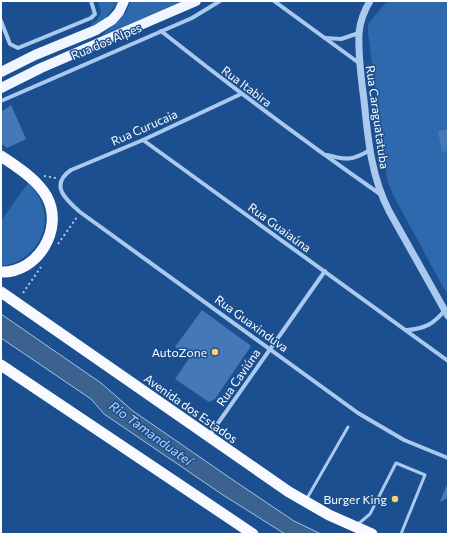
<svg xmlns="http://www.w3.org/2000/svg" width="449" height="535" font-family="Commissioner,sans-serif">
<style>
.green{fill:#2e69ad}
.water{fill:#3c6290;stroke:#9cc4f0}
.building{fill:#4478b7}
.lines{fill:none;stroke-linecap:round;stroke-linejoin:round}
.path{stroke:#a9c9ee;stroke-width:2;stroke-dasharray:2 3;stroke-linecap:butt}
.service{stroke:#a9c9ee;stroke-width:3}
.minor{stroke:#a9c9ee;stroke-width:4}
.tertiary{stroke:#a9c9ee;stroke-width:7}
.primary{stroke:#f0f6ff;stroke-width:10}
.trunk{stroke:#f8faff;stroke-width:11}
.poi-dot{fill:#ffd166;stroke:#1b4f8f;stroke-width:1.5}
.labels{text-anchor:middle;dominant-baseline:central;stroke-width:3;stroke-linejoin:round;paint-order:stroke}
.street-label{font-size:12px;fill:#fff;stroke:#1b4f8f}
.poi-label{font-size:12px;fill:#fff;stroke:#1b4f8f;text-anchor:end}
.water-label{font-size:13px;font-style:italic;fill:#b5d3f5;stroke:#1b4f8f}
</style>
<rect width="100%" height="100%" fill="#1b4f8f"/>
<g class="green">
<path d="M98,1H118L106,18L92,26L91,24L97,20L101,13Z"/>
<path d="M131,1H184L101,36L125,14Z"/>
<path d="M387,1H448V296L393,195L387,179L368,33V24Z"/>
<path d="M28,183C33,189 38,194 41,201C54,231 32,263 1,266V221Z"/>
</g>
<path class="water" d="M1,314L101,383L133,411L233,480L294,521L321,534H285L223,495L104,414L91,399L1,338Z"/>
<g class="building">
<path d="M11,105L26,139L7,148L1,143V112Z"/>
<path d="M448,129V151L442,152L438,131Z"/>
<path d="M202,310L251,346L215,399L209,402L175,379L190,357L175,347Z"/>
<path d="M446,486H448V498L440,502Z"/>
</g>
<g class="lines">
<g class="path">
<path d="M44,176L56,178"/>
<path d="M58,244L77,217"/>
<path d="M23,293L41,267"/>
</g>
<g class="service">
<path d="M306,500L348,427"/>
<path d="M357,525L370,514L396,463L425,475L401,534"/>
</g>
<g class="minor">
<path d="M274,1L359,63"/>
<path d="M1,21L10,44L18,48L91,18L95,14L91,1"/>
<path d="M161,31C233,88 305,142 380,194"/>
<path d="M325,38L341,39L359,33"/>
<path d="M241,94L143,140L71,170C49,185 66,200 80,212L358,413L404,440L448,458"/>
<path d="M1,101L192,18L220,1"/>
<path d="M143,140L448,361"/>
<path d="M327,155C346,160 352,161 370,150"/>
<path d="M407,330C424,329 434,324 445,310"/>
<path d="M209,436L325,271"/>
</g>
<path class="tertiary" d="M370,1C364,11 360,22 359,33C358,56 361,78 364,100C368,139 371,176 389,211L448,316"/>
<g class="primary">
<path d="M1,72L35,55L96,30L112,20L119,12L124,1"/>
<path d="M1,88L41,68L196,1"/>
</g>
<g class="trunk">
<path d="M1,156C17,167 37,179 47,197C64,229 38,273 1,272"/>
<path d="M1,292L289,492L329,515L372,534"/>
<path d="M1,365L253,534"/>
</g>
</g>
<g class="poi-dot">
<circle cx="215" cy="352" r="4"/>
<circle cx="395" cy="499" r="4"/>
</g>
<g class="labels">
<g class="street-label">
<text transform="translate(106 41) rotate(-23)">Rua dos Alpes</text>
<text transform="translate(247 86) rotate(37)">Rua Itabira</text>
<text transform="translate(378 117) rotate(82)">Rua Caraguatatuba</text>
<text transform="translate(144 127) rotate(-24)">Rua Curucaia</text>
<text transform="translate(280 227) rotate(36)">Rua Guaiaúna</text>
<text transform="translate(252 323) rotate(36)">Rua Guaxinduva</text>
<text transform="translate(238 377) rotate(-55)">Rua Caviúna</text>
<text transform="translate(191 408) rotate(35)">Avenida dos Estados</text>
</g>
<g class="poi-label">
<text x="207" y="352">AutoZone</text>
<text x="387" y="499">Burger King</text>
</g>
<g class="water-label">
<text transform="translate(151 433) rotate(36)">Rio Tamanduateí</text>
</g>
</g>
<rect width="449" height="535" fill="none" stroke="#ffffff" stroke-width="4"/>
</svg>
